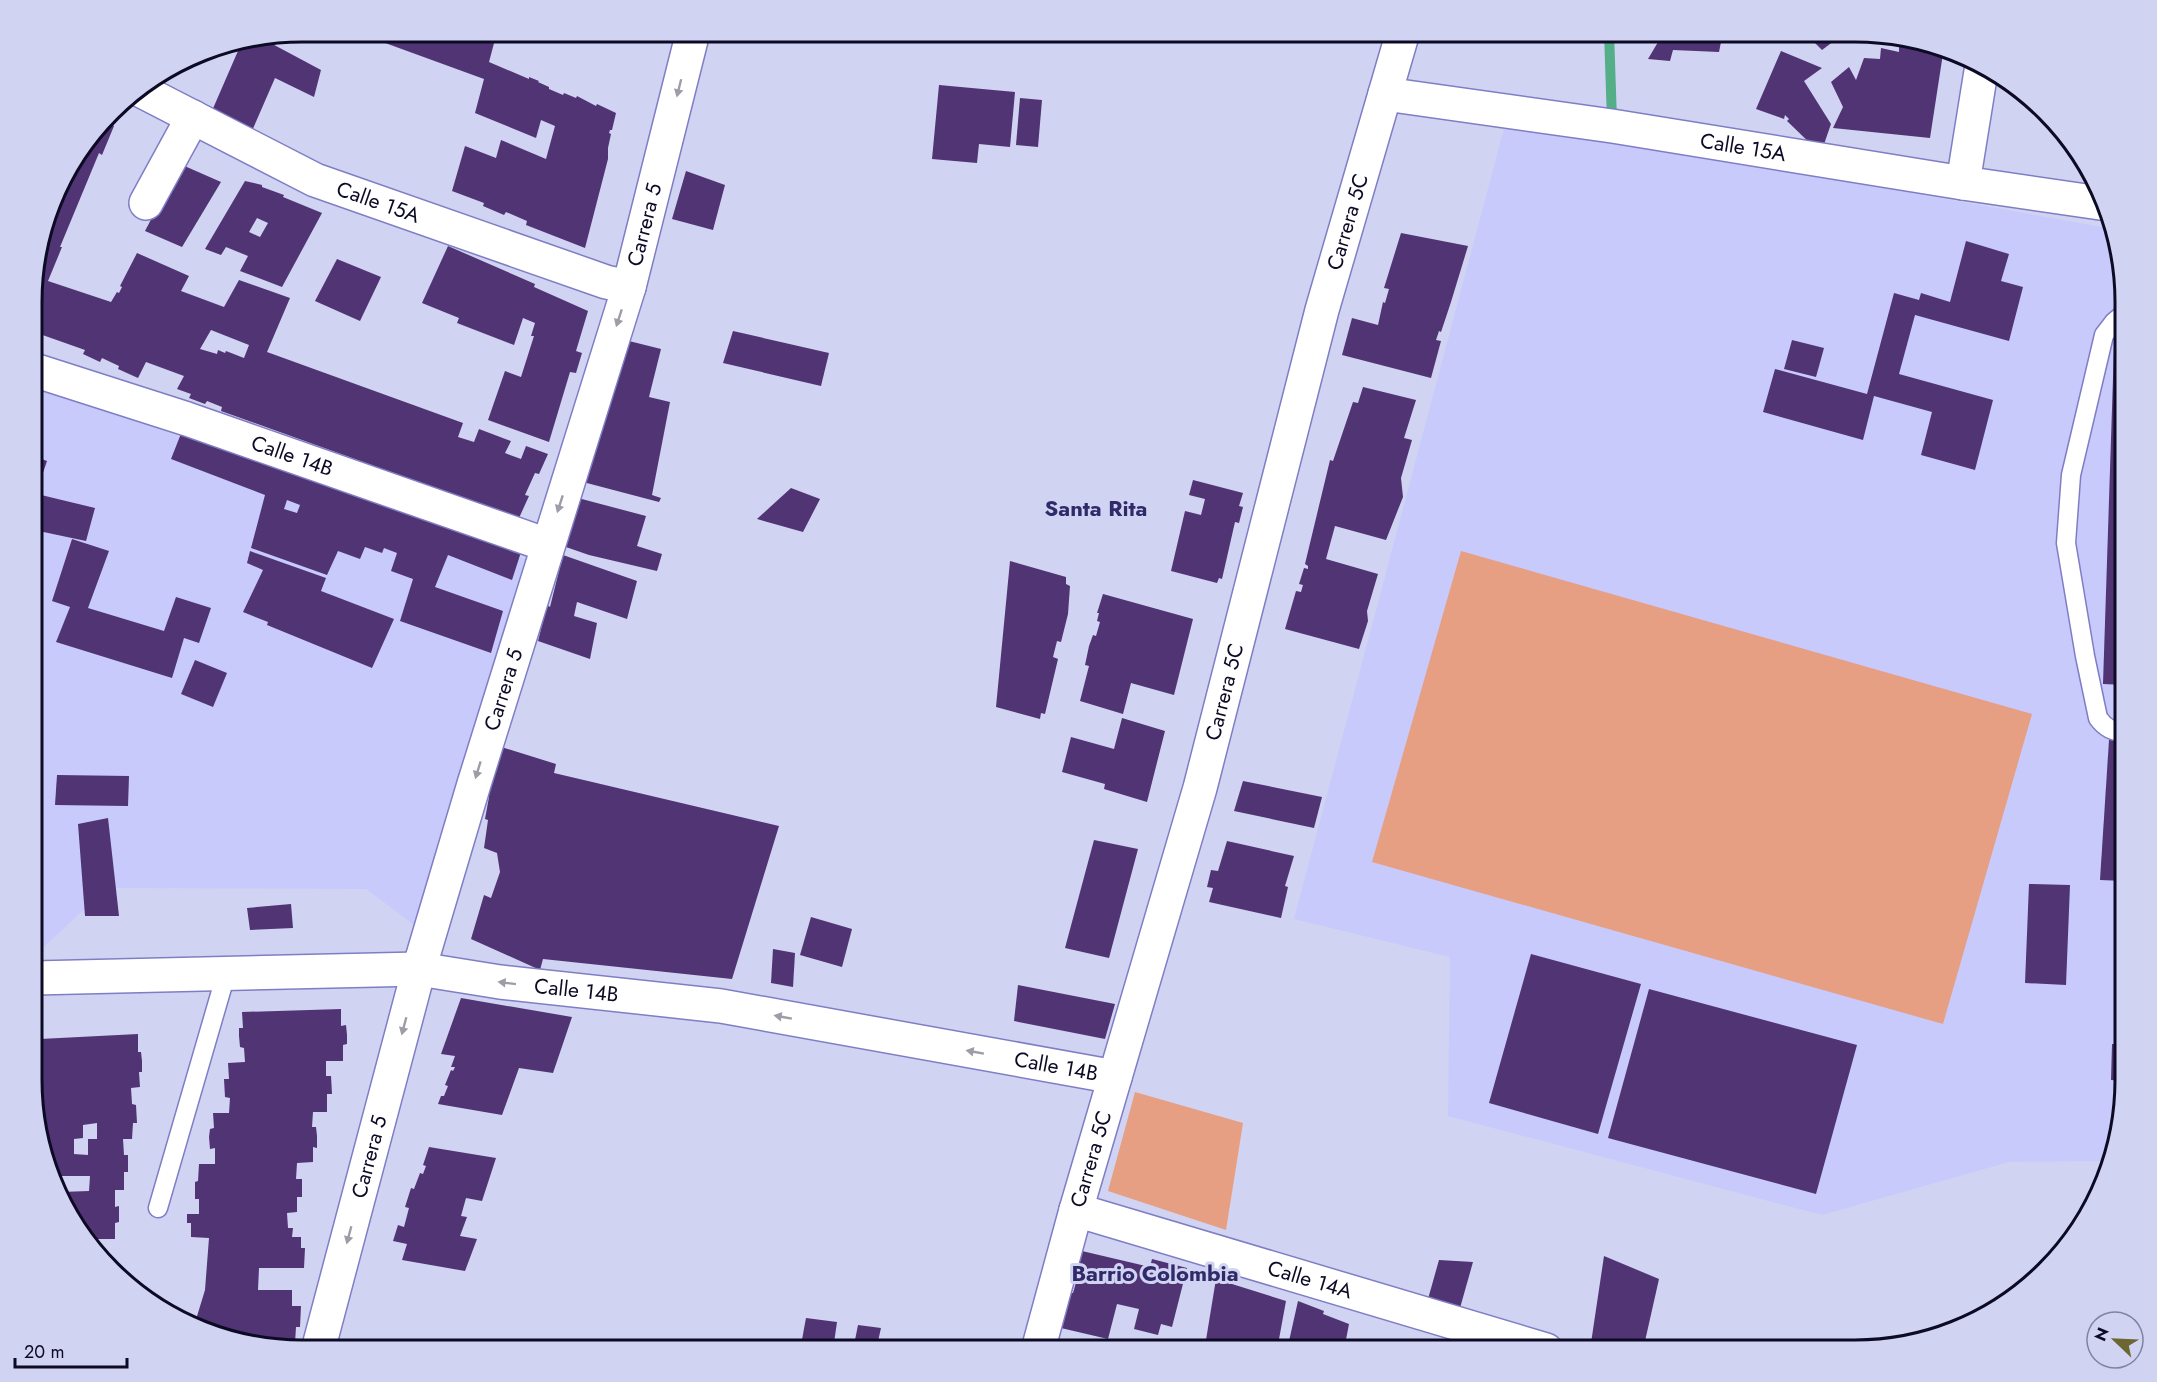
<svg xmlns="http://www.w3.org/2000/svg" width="2157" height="1382" font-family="Jost,sans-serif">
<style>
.built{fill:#c8cafc}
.green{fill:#e69f82}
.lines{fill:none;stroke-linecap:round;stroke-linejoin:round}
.stream{stroke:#54ae88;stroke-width:10}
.building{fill:#513473;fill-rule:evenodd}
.lane-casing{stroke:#7f7ec5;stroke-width:21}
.street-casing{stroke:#7f7ec5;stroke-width:36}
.lane{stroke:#fff;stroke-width:18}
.street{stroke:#fff;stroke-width:33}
.oneway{fill:#9e9da7}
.labels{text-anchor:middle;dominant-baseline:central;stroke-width:6;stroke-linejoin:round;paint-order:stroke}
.street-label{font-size:21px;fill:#0c0a24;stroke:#d1d3f2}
.neighbourhood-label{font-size:22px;font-weight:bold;fill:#302a69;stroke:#d1d3f2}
.rim{fill:none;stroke:#0c0a24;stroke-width:3}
</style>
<rect width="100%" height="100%" fill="#d1d3f2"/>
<g class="built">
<path d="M1506,121L2108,228L2125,284V1098L2112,1161L2009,1162L1822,1215L1448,1116L1450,957L1294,919Z"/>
<path d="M34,385L545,566L432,938L366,889L107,888L34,956Z"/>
</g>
<g class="green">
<path d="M1461,551L2032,714L1943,1024L1372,862Z"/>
<path d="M1135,1092L1243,1123L1226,1230L1108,1191Z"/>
</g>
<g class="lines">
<path class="stream" d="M1609,32L1612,121"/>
</g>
<g class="building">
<path d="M355,32H497L489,62L529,79V77L539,81L538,82L549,87V89L563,95L564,93L576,98L577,96L596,106L597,104L616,113L612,130H610L609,133L611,134L608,148V159L585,248L526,225L527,221L506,212L504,215L483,206L484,203L452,191L465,146L496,158L501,140L546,159L555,126L541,120L536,138L475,113L484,79Z"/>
<path d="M1664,32H1723L1719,52L1673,50L1670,61L1648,59Z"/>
<path d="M1804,32H1846L1822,50Z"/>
<path d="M1895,38L1944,47L1930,138L1833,128L1843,107L1831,82L1849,67L1856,80L1864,58L1880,59L1881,48L1899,52V41Z"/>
<path d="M263,39L321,70L314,97L275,78L248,140L208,120L241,44Z"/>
<path d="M1781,51L1822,68L1804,81L1831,124L1822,150L1815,148L1787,121L1789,119L1785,115L1784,119L1756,109Z"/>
<path d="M939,85L1015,92L1010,147L979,144L977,163L932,159Z"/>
<path d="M1020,98L1042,100L1038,147L1016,145Z"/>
<path d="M107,120L114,126L102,155L99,153L60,247H62L48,281L111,302L117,292L119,293L122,287L120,286L137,253L189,276L181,291L224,307L239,280L290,298L267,352L463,423L458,437L474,442L479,429L511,441L505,453L521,459L526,446L548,454L539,474L535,473L525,495L529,496L519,518L221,411L222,407L207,401L205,404L189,398L191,394L177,389L184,376L146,362L138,378L118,369L119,366L102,358L100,362L83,354L85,350L34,332V267L60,182ZM211,330L249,345L244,358L226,351L225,353L218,350L217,354L200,349Z"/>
<path d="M180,164L221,182L182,247L145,231Z"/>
<path d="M686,171L725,185L713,230L672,219Z"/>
<path d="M245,181L262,185V187L284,195L283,197L322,213L282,287L240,271L248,256L226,247L221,255L205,249ZM257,218L268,223L260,237L249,232Z"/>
<path d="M1401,233L1468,246L1451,302L1441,332L1439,331L1436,340L1441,341L1431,378L1342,355L1352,318L1378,325L1383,302L1385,303L1389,289L1384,288Z"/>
<path d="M1966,241L2009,254L2001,281L2023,287L2009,341L1915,315L1899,374L1993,400L1975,470L1921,455L1932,412L1874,396L1863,440L1763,412L1775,369L1867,394L1894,293L1919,300L1921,293L1950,302Z"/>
<path d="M448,246L535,284L534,287L588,311L576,351L582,353L576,373L570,372L549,442L488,420L505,371L521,377L534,336H531L535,323L523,318L514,345L457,323L459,318L422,303Z"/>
<path d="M337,259L381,277L360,321L315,301Z"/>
<path d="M733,331L829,353L821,386L723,363Z"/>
<path d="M617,338L661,349L649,397L670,402L652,495L661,498L659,502L583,482L605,421L598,419Z"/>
<path d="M1792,340L1824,348L1816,377L1784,369Z"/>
<path d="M2114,347H2125V685L2103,684Z"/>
<path d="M1363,387L1416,400L1404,438L1412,440L1401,478L1403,497L1386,540L1335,526L1326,559L1378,574L1367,611L1368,621L1359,649L1285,629L1296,591L1301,592L1303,585L1299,584L1304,568L1308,569V566L1305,564L1330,460L1333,461L1353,402L1358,403Z"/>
<path d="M186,421L523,546L512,580L448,555L435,587L503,611L491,653L400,621L413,579L391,571L397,553L384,548L382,553L365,547L360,559L338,551L327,575L251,548L265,495L171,459ZM287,500L300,505L297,513L284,509Z"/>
<path d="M34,456L47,461L34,499Z"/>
<path d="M1193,480L1243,493L1239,506L1243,507L1239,523L1235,522L1222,579L1219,578L1217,583L1171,571L1185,511L1201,515L1205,499L1189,495Z"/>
<path d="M791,488L820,499L803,532L757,519Z"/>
<path d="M37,494L95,508L86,541L34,530V507Z"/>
<path d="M578,498L646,516L637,546L662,554L657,571L589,555L563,546Z"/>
<path d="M72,539L109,551L88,608L164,631L176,597L211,608L199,643L184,638L172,678L56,642L70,607L52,601Z"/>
<path d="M250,551L326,578L321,591L394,619L372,668L267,625L268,622L243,612L263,570L247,563Z"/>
<path d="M563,555L637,581L627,619L577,602L574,616L597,623L590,659L538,641L547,605L550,607Z"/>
<path d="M1010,561L1066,577V584L1070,586L1068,614L1061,642L1057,641L1053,657L1058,659L1045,714L1041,713L1040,719L996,707Z"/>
<path d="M1103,594L1193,619L1174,695L1131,683L1123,714L1080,701L1089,666L1085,665L1089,646L1093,635L1096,636L1100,622L1097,621L1099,613H1097Z"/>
<path d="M195,660L227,673L213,707L181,694Z"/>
<path d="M1122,718L1165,731L1147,802L1104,789L1105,784L1062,772L1071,737L1114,749Z"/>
<path d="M2109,740L2125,741V881L2100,880Z"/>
<path d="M495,745L556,764L554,773L779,826L732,979L543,959L540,970L471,939L484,895L491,898L500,872L497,853L484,848L488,820L485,819L489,797L488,785Z"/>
<path d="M57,775L129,776L128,806L55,805Z"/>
<path d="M1243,781L1322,797L1314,828L1234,811Z"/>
<path d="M108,818L119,916H85L78,824Z"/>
<path d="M1094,840L1138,849L1109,958L1065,948Z"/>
<path d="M1227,841L1294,856L1285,886L1288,887L1281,918L1209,902L1213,888L1207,887L1211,870L1218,871Z"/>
<path d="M2029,884L2070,885L2066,985L2025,983Z"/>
<path d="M291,904L293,928L250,930L247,908Z"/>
<path d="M811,917L852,929L842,967L800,955Z"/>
<path d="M773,949L795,953L793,987L771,983Z"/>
<path d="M1531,954L1641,984L1598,1134L1489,1103Z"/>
<path d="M1018,985L1115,1004L1105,1039L1014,1021Z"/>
<path d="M1649,989L1857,1045L1816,1194L1608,1138Z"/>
<path d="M461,998L572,1017L553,1073L519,1068L502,1115L438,1104L441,1096H444L448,1086L445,1085L451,1070L453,1071L455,1067H451L455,1056L441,1054Z"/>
<path d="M341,1009V1026L346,1025L347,1035V1044L343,1045V1061H326V1076H331L332,1094H327V1112H313L312,1127H316L317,1136V1148L313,1147V1162L297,1163L296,1179H302V1197H297V1212L287,1213L288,1228H293L292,1237H301V1248H305L304,1268H259L258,1290H292V1306H301L300,1327H296L295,1343L291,1344L290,1349L215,1336L194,1326L205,1290L209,1238L191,1237V1223H187V1214H199V1199H195V1182L198,1181L199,1164H215V1148L210,1149L209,1137L210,1129L214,1128L213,1113H229L230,1098L225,1097L224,1079H229L228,1063L245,1062L244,1048L240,1047L239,1036V1028H243L242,1012Z"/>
<path d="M138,1034V1052H141L142,1061V1072H139L140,1087L131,1088L132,1104L136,1105L137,1123H133L132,1139H123L124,1155H128V1172H124V1190H115V1207L119,1206V1222L115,1223V1239H90L68,1216L34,1115V1091H41V1074H37L36,1064L37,1055H40V1039ZM97,1123V1139H88V1155L74,1154V1139L83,1138V1125ZM61,1176H90L89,1191L61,1192Z"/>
<path d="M2112,1044H2125V1081L2111,1080Z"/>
<path d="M429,1147L496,1158L482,1201L466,1198L461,1216L467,1217L460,1236L477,1239L465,1271L402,1260L407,1244L393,1241L398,1225L404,1227L409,1208L405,1207L411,1188L414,1189L420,1173L423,1174L426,1166L423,1165Z"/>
<path d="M1082,1251L1150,1267L1152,1259L1187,1268L1172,1327L1161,1324L1158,1335L1134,1329L1139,1309L1117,1304L1108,1339L1061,1328L1071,1293H1073L1079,1272L1076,1271Z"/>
<path d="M1604,1256L1659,1279L1643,1350H1608L1591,1343Z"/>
<path d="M1439,1260L1473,1262L1460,1308L1428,1299Z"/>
<path d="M1216,1279L1286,1301L1277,1350H1254L1222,1341V1350H1180L1183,1341L1205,1346Z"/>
<path d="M1298,1301L1324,1311L1323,1314L1349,1324L1344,1350H1287Z"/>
<path d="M806,1318L837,1322L833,1350L801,1345Z"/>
<path d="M858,1325L881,1328L876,1350H853Z"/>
</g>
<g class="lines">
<defs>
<g id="lane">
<path d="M2125,313L2114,322L2104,335L2071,475L2066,543L2085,656L2098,718C2105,728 2113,732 2125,732"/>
<path d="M158,1208L226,974"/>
</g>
<g id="street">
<path id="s1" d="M138,89L315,180L606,282L629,287"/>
<path id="s2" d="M1385,94L1612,126L1963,183L2100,203"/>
<path d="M1963,183L1982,65"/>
<path d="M146,203L193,117"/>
<path id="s3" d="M34,370L187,419L547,545"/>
<path id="s4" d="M34,978L419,969L500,982L721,1006L1115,1077"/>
<path id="s5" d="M1076,1210L1546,1350"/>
<path id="s6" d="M318,1350L419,969L474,784L629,287L693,32"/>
<path id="s7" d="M1038,1350L1076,1210L1200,788L1322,310L1403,32"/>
</g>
</defs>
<use href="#lane" class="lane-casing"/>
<use href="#street" class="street-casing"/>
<use href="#lane" class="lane"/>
<use href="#street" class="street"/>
</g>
<defs><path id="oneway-solid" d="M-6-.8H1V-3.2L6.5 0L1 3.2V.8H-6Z" transform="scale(1.5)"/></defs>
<g class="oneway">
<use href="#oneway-solid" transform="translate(679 88) rotate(104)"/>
<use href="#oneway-solid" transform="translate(619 318) rotate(108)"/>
<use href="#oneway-solid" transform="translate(560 504) rotate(108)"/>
<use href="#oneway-solid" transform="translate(478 770) rotate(107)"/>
<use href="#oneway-solid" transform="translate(507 983) rotate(-173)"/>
<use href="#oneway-solid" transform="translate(783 1017) rotate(-170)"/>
<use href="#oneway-solid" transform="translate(404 1026) rotate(105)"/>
<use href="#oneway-solid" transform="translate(975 1052) rotate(-170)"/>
<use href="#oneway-solid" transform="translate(349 1235) rotate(105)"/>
</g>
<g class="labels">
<g class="street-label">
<text stroke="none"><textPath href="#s2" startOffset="362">Calle 15A</textPath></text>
<text stroke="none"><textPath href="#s1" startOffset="266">Calle 15A</textPath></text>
<text stroke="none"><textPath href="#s7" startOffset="1170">Carrera 5C</textPath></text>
<text stroke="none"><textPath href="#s6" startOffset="1172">Carrera 5</textPath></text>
<text stroke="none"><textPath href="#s3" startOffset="272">Calle 14B</textPath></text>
<text stroke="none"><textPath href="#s6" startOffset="686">Carrera 5</textPath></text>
<text stroke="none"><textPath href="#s7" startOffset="684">Carrera 5C</textPath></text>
<text stroke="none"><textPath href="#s4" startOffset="544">Calle 14B</textPath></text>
<text stroke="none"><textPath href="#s4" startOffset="1030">Calle 14B</textPath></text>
<text stroke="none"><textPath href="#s6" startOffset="200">Carrera 5</textPath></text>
<text stroke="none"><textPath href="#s7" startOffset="198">Carrera 5C</textPath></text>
<text stroke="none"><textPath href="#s5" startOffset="244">Calle 14A</textPath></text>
</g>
<g class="neighbourhood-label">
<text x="1096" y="508">Santa Rita</text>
<text x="1155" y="1273">Barrio Colombia</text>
</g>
</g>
<path d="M0 0H2157V1382H0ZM302 42H1855A260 260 0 0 1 2115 302V1080A260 260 0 0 1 1855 1340H302A260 260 0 0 1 42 1080V302A260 260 0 0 1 302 42Z" fill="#d1d3f2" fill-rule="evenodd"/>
<path class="rim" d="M302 42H1855A260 260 0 0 1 2115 302V1080A260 260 0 0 1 1855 1340H302A260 260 0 0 1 42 1080V302A260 260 0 0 1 302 42Z"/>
<g transform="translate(2115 1340) rotate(293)"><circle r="28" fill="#d1d3f2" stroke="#8283a0" stroke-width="1.5"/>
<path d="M0-4.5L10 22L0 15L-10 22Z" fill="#6b6632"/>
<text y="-9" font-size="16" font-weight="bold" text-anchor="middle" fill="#0c0a24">N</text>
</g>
<path d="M15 1358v9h112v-9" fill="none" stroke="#0c0a24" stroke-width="3"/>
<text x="24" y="1358" font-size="18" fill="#0c0a24" stroke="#d1d3f2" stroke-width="4.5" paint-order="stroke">20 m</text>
</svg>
